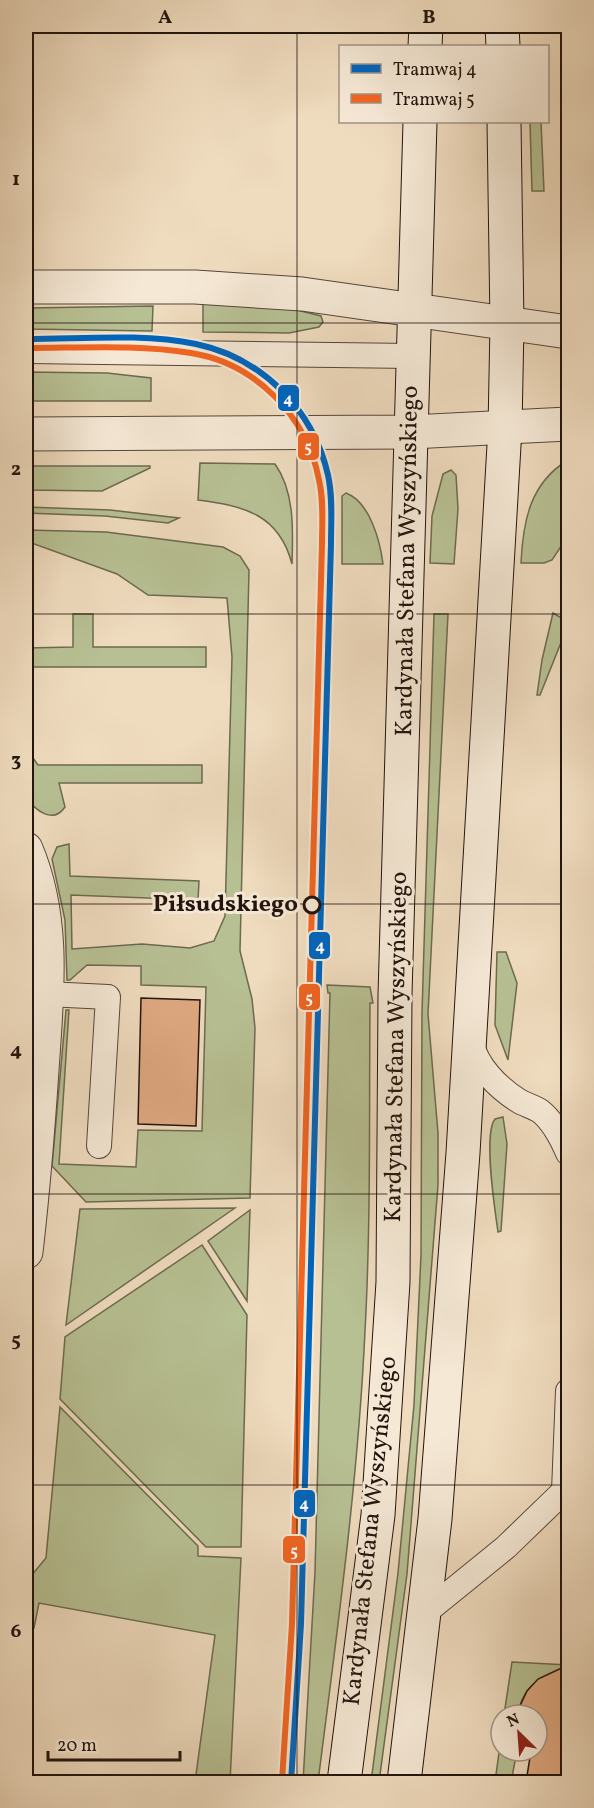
<svg xmlns="http://www.w3.org/2000/svg" width="594" height="1808" font-family="Vollkorn,serif">
<style>
.green{fill:#b7c093;stroke:#6c6a50;stroke-width:1.5}
.building{fill:#dfa881;stroke:#22140e;stroke-width:1.5}
.lines{fill:none;stroke-linecap:round;stroke-linejoin:round}
.service-casing{stroke:#55463a;stroke-width:26}
.minor-casing{stroke:#55463a;stroke-width:35}
.tertiary-casing{stroke:#55463a;stroke-width:35}
.secondary-casing{stroke:#22140e;stroke-width:35}
.service{stroke:#f5e8d5;stroke-width:24}
.minor{stroke:#f5e8d5;stroke-width:33}
.tertiary{stroke:#f5e8d5;stroke-width:33}
.secondary{stroke:#f5e8d5;stroke-width:33}
.tram-1-casing{stroke:#f5e8d5;stroke-width:10}
.tram-2-casing{stroke:#f5e8d5;stroke-width:10}
.tram-1{stroke:#0065bd;stroke-width:6}
.tram-2{stroke:#f26522;stroke-width:6}
.grid{fill:none;stroke:#22140e;stroke-width:1.5;stroke-opacity:0.55}
.stop-dot{fill:#f5e8d5;stroke:#22140e;stroke-width:3}
.labels{text-anchor:middle;dominant-baseline:central;stroke-width:6;stroke-linejoin:round;paint-order:stroke}
.street-label{font-size:24px;fill:#22140e;stroke:#f5e8d5}
.stop-label{font-size:24px;font-weight:bold;fill:#22140e;stroke:#f5e8d5;text-anchor:end}
.line-badge{stroke:#f5e8d5;stroke-width:2}
.badge-label{font-size:16px;text-anchor:middle;font-weight:bold;fill:#fff}
.neatline{fill:none;stroke:#22140e;stroke-width:2}
.grid-label{font-size:20px;text-anchor:middle;font-weight:bold;fill:#22140e}
</style>
<rect width="100%" height="100%" fill="#efdbbe"/>
<filter id="stains"><feTurbulence type="fractalNoise" baseFrequency=".00333" numOctaves="4"/><feColorMatrix values="0 0 0 0 .2 0 0 0 0 .09 0 0 0 0 .02 0 0 0 .5 -.17"/></filter>
<radialGradient id="worn" r=".72"><stop offset=".6" stop-color="#630" stop-opacity="0"/><stop offset="1" stop-color="#630" stop-opacity=".3"/></radialGradient>
<g class="green">
<path d="M530,122H541L544,191H532Z"/>
<path d="M203,302L289,308L321,316L323,322L319,327L289,333L203,332Z"/>
<path d="M153,306L152,331L26,329V308Z"/>
<path d="M26,372L107,373L151,378V401H26Z"/>
<path d="M568,460V536L552,560L544,563H521C523,521 530,483 568,460Z"/>
<path d="M200,463L275,464C295,492 293,531 292,564C279,514 244,506 198,500Z"/>
<path d="M26,466H150V468L102,491L26,490Z"/>
<path d="M451,470L456,475L458,509L454,564L430,563L432,516L443,474Z"/>
<path d="M346,493C370,502 380,541 383,564H342V496Z"/>
<path d="M26,507L110,510L179,518L168,523L105,516L26,513Z"/>
<path d="M26,530L106,532L223,547L240,556L249,570L240,951L252,999L255,1028L250,1198L86,1202L52,1166L66,1010H69L59,1164L136,1167L138,1130L202,1131L206,987L141,985V966L87,965L70,980H67L65,920L52,859L57,847L69,844L70,876L199,881L198,900L71,895L72,949L142,944L190,948L214,941L225,916L232,657L227,598L148,595L117,574L26,541Z"/>
<path d="M553,613L565,620L564,635L540,695H537L542,660Z"/>
<path d="M73,614H93V647H206V667H26V648L73,647Z"/>
<path d="M434,614H448L428,1014L438,1133V1185L407,1574L379,1782H371L398,1573L414,1405L421,1255L422,1013Z"/>
<path d="M26,748L38,765H202V783H59L65,807C53,825 35,810 26,797Z"/>
<path d="M497,952H506L517,983L508,1060L495,1025Z"/>
<path d="M327,985L370,987L373,1003H370C369,1112 371,1221 365,1331C358,1482 337,1632 318,1782H303L315,1572L330,993H328Z"/>
<path d="M503,1117L507,1144L501,1231L498,1232C495,1210 483,1134 495,1119Z"/>
<path d="M235,1208L66,1325L80,1209Z"/>
<path d="M250,1210L247,1301L208,1241Z"/>
<path d="M202,1245L247,1315L241,1547H206L60,1399L65,1337Z"/>
<path d="M60,1407L198,1546V1556L241,1558L230,1782H195L215,1635L39,1603L34,1628L26,1625V1582L46,1558Z"/>
<path d="M512,1662L568,1665V1669C543,1672 521,1688 518,1715H504Z"/>
<path d="M501,1738V1751H517L511,1782H495Z"/>
</g>
<g class="building">
<path d="M141,998L200,1000L196,1126L138,1124Z"/>
<path d="M568,1665V1782H526L531,1751H537V1715H518L519,1708L527,1691L538,1679Z"/>
</g>
<g class="lines">
<defs>
<g id="service">
<path d="M26,351L413,356"/>
<path d="M47,994L108,997L99,1146"/>
<path d="M471,1041C476,1066 498,1088 519,1101C526,1105 534,1107 540,1111C553,1121 562,1139 568,1153"/>
<path d="M426,1612L506,1547L564,1491L568,1391"/>
</g>
<path id="minor" d="M26,849C56,920 47,995 42,1070C38,1131 33,1191 26,1252"/>
<g id="tertiary">
<path d="M26,287H195L302,294L568,332"/>
<path d="M26,434L411,432L568,424"/>
</g>
<g id="secondary">
<path d="M502,26L503,46"/>
<path d="M425,46L426,26"/>
<path d="M344,1782L378,1515L393,1282L395,995L420,122"/>
<path d="M404,1782L435,1519L463,1153L505,428L507,324L504,122"/>
</g>
</defs>
<use href="#service" class="service-casing"/>
<use href="#minor" class="minor-casing"/>
<use href="#tertiary" class="tertiary-casing"/>
<use href="#secondary" class="secondary-casing"/>
<use href="#service" class="service"/>
<use href="#minor" class="minor"/>
<use href="#tertiary" class="tertiary"/>
<use href="#secondary" class="secondary"/>
<defs>
<path id="tram-1" d="M26,339C82,339 141,333 196,344C262,358 313,409 328,475C333,497 331,522 331,544L301,1624L291,1782"/>
<path id="tram-2" d="M26,348C81,348 137,344 191,353C255,363 307,416 319,480C324,501 322,523 322,544L292,1624L282,1781"/>
</defs>
<use href="#tram-1" class="tram-1-casing"/>
<use href="#tram-2" class="tram-2-casing"/>
<use href="#tram-1" class="tram-1"/>
<use href="#tram-2" class="tram-2"/>
</g>
<path class="grid" d="M297,26V1782M26,323H568M26,614H568M26,904H568M26,1194H568M26,1485H568"/>
<circle class="stop-dot" cx="312" cy="905" r="8"/>
<g class="labels">
<g class="street-label">
<text transform="translate(408 561) rotate(-89)">Kardynała Stefana Wyszyńskiego</text>
<text transform="translate(397 1047) rotate(-89)">Kardynała Stefana Wyszyńskiego</text>
<text transform="translate(371 1531) rotate(-84)">Kardynała Stefana Wyszyńskiego</text>
</g>
<g class="stop-label">
<text x="298" y="905">Piłsudskiego</text>
</g>
</g>
<g class="line-badge">
<rect x="277" y="384" width="23" height="28" rx="6" fill="#0065bd"/>
<rect x="297" y="432" width="23" height="29" rx="6" fill="#f26522"/>
<rect x="308" y="931" width="23" height="29" rx="6" fill="#0065bd"/>
<rect x="298" y="983" width="23" height="28" rx="6" fill="#f26522"/>
<rect x="293" y="1489" width="23" height="29" rx="6" fill="#0065bd"/>
<rect x="282" y="1535" width="24" height="29" rx="6" fill="#f26522"/>
</g>
<g class="badge-label">
<text x="288" y="404">4</text>
<text x="308" y="452">5</text>
<text x="320" y="951">4</text>
<text x="309" y="1003">5</text>
<text x="304" y="1509">4</text>
<text x="294" y="1556">5</text>
</g>
<rect width="594" height="1808" fill="none" stroke="#efdbbe" stroke-width="66"/>
<rect x="339" y="45" width="210" height="78" fill="#f5e8d5" stroke="#a19385" stroke-width="1.5"/>
<rect x="351" y="64" width="30" height="9" fill="#0065bd" stroke="#a19385" stroke-width="1.5"/>
<text x="393" y="75" font-size="18" fill="#22140e">Tramwaj 4</text>
<rect x="351" y="94" width="30" height="9" fill="#f26522" stroke="#a19385" stroke-width="1.5"/>
<text x="393" y="105" font-size="18" fill="#22140e">Tramwaj 5</text>
<g transform="translate(519 1733) rotate(335)"><circle r="28" fill="#f5e8d5" stroke="#a19385" stroke-width="1.5"/>
<path d="M0-4.5L10 22L0 15L-10 22Z" fill="#8f2418"/>
<text y="-9" font-size="16" font-weight="bold" text-anchor="middle" fill="#22140e">N</text>
</g>
<path d="M48 1751v9h132v-9" fill="none" stroke="#22140e" stroke-width="3"/>
<text x="57" y="1751" font-size="18" fill="#22140e" stroke="#f5e8d5" stroke-width="4.5" paint-order="stroke">20 m</text>
<rect x="33" y="33" width="528" height="1742" class="neatline"/>
<g class="grid-label">
<text x="165" y="23">A</text>
<text x="429" y="23">B</text>
<text x="16" y="185">1</text>
<text x="16" y="475">2</text>
<text x="16" y="766">3</text>
<text x="16" y="1056">4</text>
<text x="16" y="1346">5</text>
<text x="16" y="1637">6</text>
</g>
<rect width="100%" height="100%" filter="url(#stains)"/>
<rect width="100%" height="100%" fill="url(#worn)"/>
</svg>
